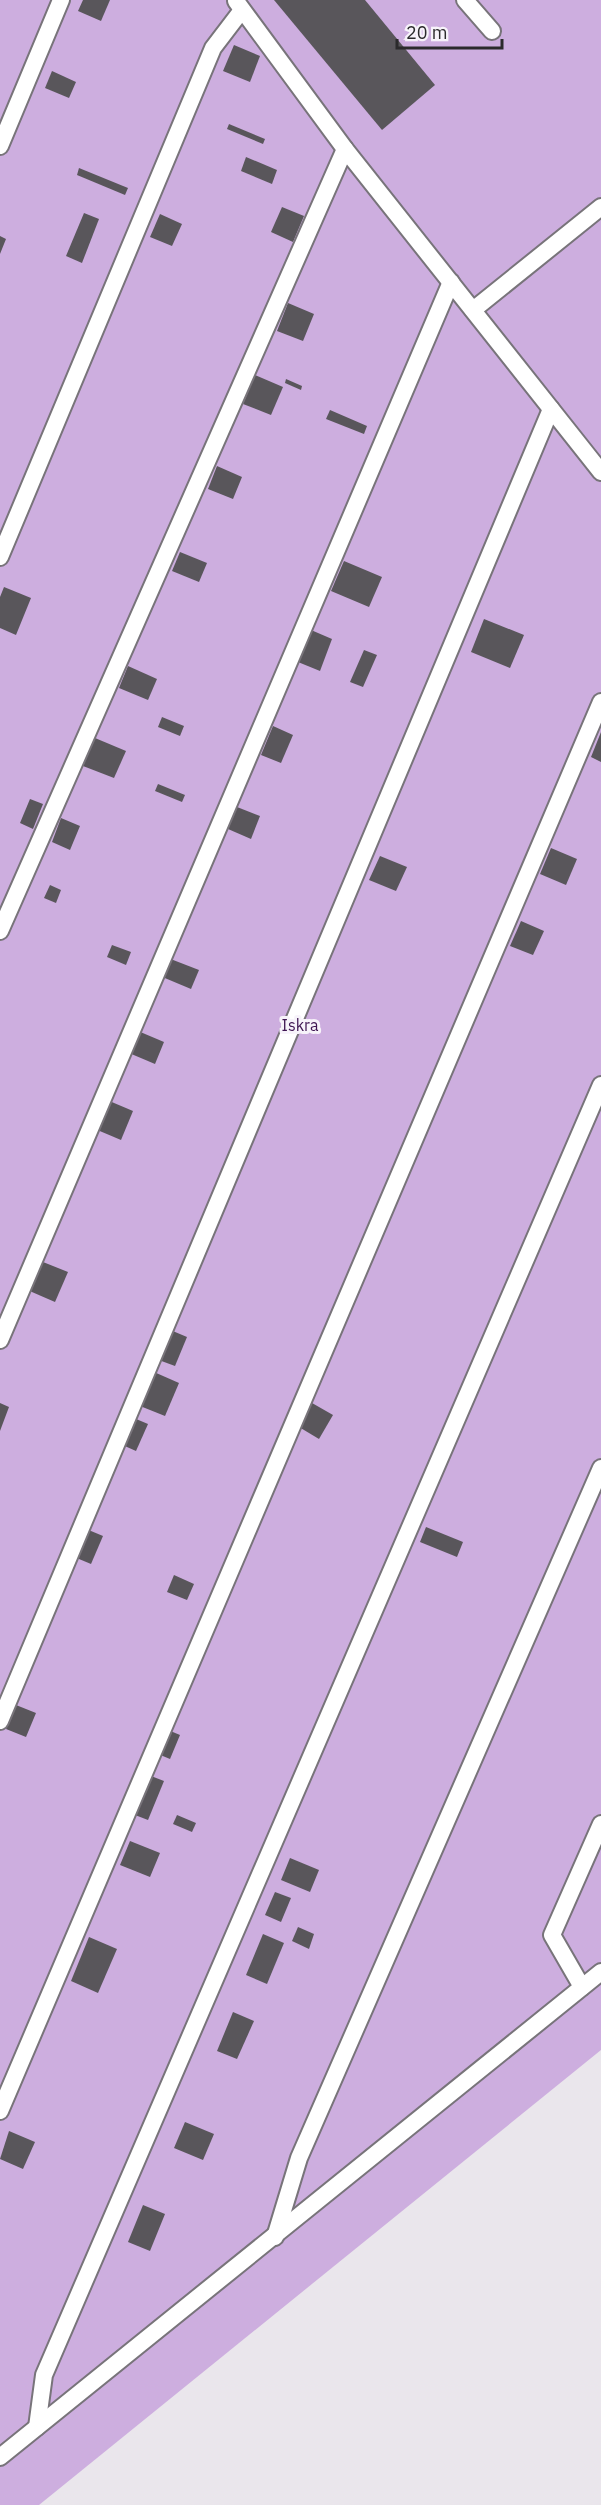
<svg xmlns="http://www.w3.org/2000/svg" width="601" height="2505" font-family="'IBM Plex Sans',sans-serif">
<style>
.green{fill:#cdaedf}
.building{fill:#59565b}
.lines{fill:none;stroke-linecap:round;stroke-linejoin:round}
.lane-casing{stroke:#78747a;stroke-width:20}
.lane{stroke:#fff;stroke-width:16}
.labels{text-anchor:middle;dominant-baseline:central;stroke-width:6;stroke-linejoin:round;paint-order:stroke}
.park-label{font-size:16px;fill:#3f1652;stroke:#f7f3fa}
</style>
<rect width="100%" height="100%" fill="#eae6ec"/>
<path class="green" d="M0,0H601V2050L39,2505H0Z"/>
<g class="building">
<path d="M83,0H110L101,21L78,11Z"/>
<path d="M274,0H365L435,85L382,130Z"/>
<path d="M234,45L260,56L250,82L223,71Z"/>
<path d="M52,71L76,82L69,98L45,88Z"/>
<path d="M229,124L265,139L263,144L227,129Z"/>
<path d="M246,157L277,170L272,184L241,171Z"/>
<path d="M79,168L128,188L125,195L77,175Z"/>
<path d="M282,207L304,216L293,242L271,232Z"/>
<path d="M84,213L99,219L82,263L66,256Z"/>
<path d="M160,214L182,224L172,246L150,237Z"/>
<path d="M0,236L6,239L0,254Z"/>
<path d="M288,303L314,314L303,341L277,331Z"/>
<path d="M255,375L283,387L271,415L243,404Z"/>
<path d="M286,379L302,386L301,390L285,383Z"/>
<path d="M330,410L367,426L364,434L326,419Z"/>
<path d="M217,466L242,477L233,499L208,489Z"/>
<path d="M180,552L207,563L199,582L172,571Z"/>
<path d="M344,561L382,577L369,607L331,591Z"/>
<path d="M4,587L31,598L16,635L0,628V597Z"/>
<path d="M484,619L524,635L510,668L471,652Z"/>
<path d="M311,630L332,639L320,671L298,662Z"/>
<path d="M364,650L377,655L363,687L350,682Z"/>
<path d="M128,666L157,679L148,700L119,688Z"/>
<path d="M162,717L184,726L180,736L158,727Z"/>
<path d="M273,726L293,735L281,763L261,755Z"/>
<path d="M601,732V762L591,757Z"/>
<path d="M95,738L126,751L114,778L83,766Z"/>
<path d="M158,784L185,795L182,802L155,791Z"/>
<path d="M30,799L43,804L33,829L20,823Z"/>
<path d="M237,807L260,816L251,839L228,829Z"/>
<path d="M61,818L80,826L70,850L52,842Z"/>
<path d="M551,848L577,859L566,885L540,874Z"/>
<path d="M380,856L407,867L396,891L369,880Z"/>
<path d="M50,885L61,890L56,903L44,898Z"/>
<path d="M521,921L544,931L533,955L510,946Z"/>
<path d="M112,945L131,952L126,965L107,957Z"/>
<path d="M168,958L199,970L191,989L160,976Z"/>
<path d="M138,1031L164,1042L155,1064L129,1053Z"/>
<path d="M107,1100L133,1111L121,1140L95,1129Z"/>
<path d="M38,1260L68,1272L55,1302L25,1289Z"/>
<path d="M168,1329L187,1337L175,1366L156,1359Z"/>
<path d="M154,1372L179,1383L165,1416L140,1406Z"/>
<path d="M0,1403L9,1407L0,1431Z"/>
<path d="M312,1403L333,1415L319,1439L299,1427Z"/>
<path d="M129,1416L148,1424L136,1451L118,1443Z"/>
<path d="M79,1526L103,1536L91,1564L67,1554Z"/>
<path d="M426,1527L463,1542L457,1557L420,1542Z"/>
<path d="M174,1575L194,1584L187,1600L167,1592Z"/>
<path d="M16,1705L36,1713L26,1737L6,1729Z"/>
<path d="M168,1730L180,1735L170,1759L158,1754Z"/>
<path d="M151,1776L164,1781L148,1820L135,1815Z"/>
<path d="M177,1815L196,1823L192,1832L173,1824Z"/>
<path d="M130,1841L160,1853L150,1877L120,1865Z"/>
<path d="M290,1858L319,1870L310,1892L281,1880Z"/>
<path d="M275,1892L291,1898L281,1922L265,1915Z"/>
<path d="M298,1927L314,1934L309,1949L292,1941Z"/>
<path d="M263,1934L284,1943L267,1984L246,1975Z"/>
<path d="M89,1937L117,1949L98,1993L71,1981Z"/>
<path d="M233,2012L254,2021L237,2059L217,2051Z"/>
<path d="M185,2122L214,2134L203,2160L174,2148Z"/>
<path d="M9,2131L35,2142L23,2169L0,2159Z"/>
<path d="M143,2205L165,2214L150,2251L128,2242Z"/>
</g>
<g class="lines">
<defs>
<g id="lane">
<path d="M465,0L492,31"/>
<path d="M236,1L345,149L601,472"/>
<path d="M0,146L61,0"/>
<path d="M473,310L601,207"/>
<path d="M0,557L213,48L242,10"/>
<path d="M0,931L345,149"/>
<path d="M0,1340L451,282"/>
<path d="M0,1721L551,409"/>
<path d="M582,1987L552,1935L601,1824"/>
<path d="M0,2111L601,702"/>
<path d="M275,2237L299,2158L601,1468"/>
<path d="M37,2427L44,2375L601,1085"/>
<path d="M0,2457L601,1972"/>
</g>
</defs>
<use href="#lane" class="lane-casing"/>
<use href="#lane" class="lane"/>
</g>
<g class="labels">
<g class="park-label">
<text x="300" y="1025">Iskra</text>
</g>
</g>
<path d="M397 39v9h105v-9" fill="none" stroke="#2b2a2c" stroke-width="3"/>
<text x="406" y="39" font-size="18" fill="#2b2a2c" stroke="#f7f3fa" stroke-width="4.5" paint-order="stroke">20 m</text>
</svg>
